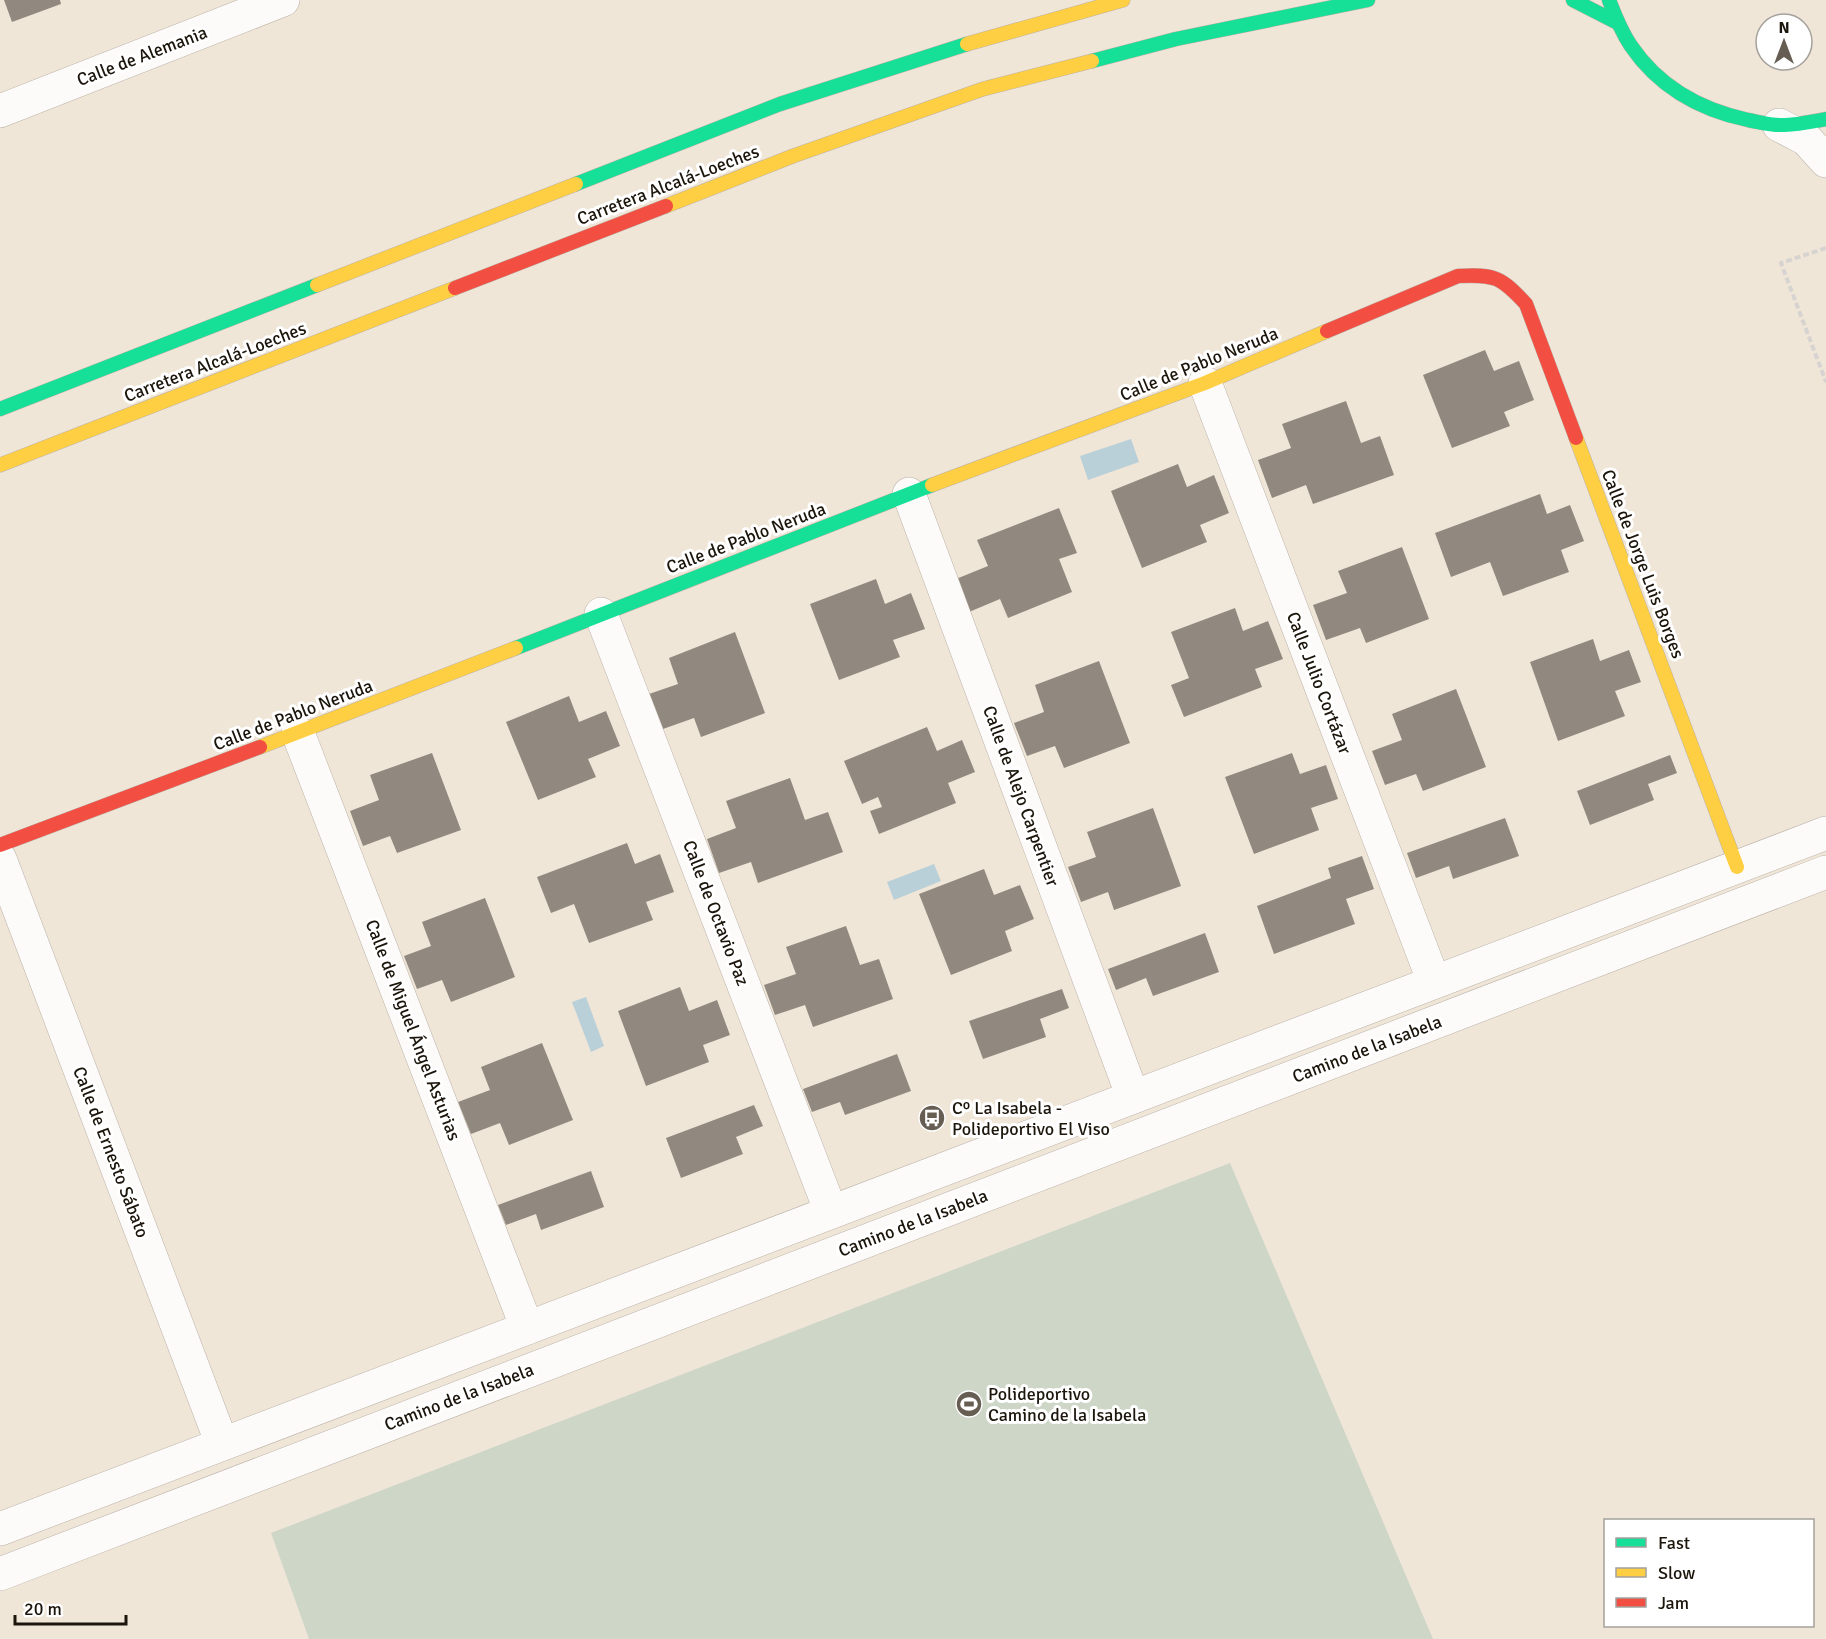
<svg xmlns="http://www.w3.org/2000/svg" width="1826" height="1639" font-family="Signika,sans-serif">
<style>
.green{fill:#ced6c8}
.water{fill:#b9d0d9}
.building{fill:#91897f}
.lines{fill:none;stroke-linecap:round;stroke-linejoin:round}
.street-casing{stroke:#bab2a8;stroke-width:34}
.fast-casing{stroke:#bab2a8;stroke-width:15}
.slow-casing{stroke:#bab2a8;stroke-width:15}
.jam-casing{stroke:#bab2a8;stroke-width:15}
.path{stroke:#d6d3d0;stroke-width:4;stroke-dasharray:6 3;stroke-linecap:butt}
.street{stroke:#fdfbf9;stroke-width:33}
.fast{stroke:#16e098;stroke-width:14}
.slow{stroke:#ffcf43;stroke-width:14}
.jam{stroke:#f24e42;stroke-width:14}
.labels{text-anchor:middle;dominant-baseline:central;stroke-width:6;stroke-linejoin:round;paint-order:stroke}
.street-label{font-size:18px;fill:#1b150b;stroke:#fff}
.poi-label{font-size:18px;fill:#1b150b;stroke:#fff;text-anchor:start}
</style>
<rect width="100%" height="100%" fill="#f0e6d8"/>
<path class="green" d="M1230,1163L1433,1639H309L271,1533Z"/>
<g class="water">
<path d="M1131,439L1139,462L1088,480L1080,456Z"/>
<path d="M934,864L941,881L894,900L887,882Z"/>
<path d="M586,997L604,1046L591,1052L572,1002Z"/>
</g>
<g class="building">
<path d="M4,0H60L61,4L12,22Z"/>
<path d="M1485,350L1494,371L1519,361L1534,400L1504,412L1510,426L1452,448L1423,375Z"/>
<path d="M1346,401L1361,443L1380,436L1394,475L1313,504L1306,485L1272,498L1258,460L1291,448L1282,424Z"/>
<path d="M1178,464L1187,487L1214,475L1229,513L1200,525L1207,542L1142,568L1111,491Z"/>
<path d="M1540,494L1547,514L1570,505L1584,541L1561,550L1569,572L1503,596L1490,562L1451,577L1435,533Z"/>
<path d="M1059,508L1077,553L1059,559L1072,592L1008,618L1000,599L969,612L956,579L988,566L977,540Z"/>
<path d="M1402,547L1429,619L1366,643L1360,628L1326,640L1313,605L1347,593L1338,571Z"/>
<path d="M876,579L885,604L911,593L925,629L893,640L900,657L839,680L810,604Z"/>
<path d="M1235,608L1243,631L1268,621L1283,659L1255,669L1262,687L1184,717L1171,685L1189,678L1171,632Z"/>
<path d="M735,632L765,713L701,737L694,718L663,729L649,694L678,684L669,658Z"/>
<path d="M1593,639L1600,661L1629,650L1641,682L1615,691L1625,716L1558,741L1530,662Z"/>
<path d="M1099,661L1130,743L1064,768L1055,746L1027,756L1014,723L1044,712L1035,685Z"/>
<path d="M1456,689L1486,767L1423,791L1416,774L1385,785L1372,751L1402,740L1392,714Z"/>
<path d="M569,696L579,722L606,711L620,746L588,759L596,777L538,800L506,722Z"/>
<path d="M927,727L937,751L962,740L975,772L948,783L956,803L879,834L870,811L882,807L878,797L862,804L844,761Z"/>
<path d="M432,753L461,830L397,853L390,836L363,846L350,811L379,800L370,775Z"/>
<path d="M1292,753L1300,774L1326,765L1338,799L1311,808L1319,830L1254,854L1225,777Z"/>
<path d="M1670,755L1677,773L1648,784L1654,800L1590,825L1577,791Z"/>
<path d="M790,778L805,820L828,812L843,852L758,883L751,862L719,873L707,839L736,828L726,801Z"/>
<path d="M1153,808L1181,886L1114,910L1108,892L1081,902L1068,867L1096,857L1087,832Z"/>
<path d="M1505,818L1519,856L1453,879L1449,866L1416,878L1407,853Z"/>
<path d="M627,843L635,864L660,854L674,892L646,902L653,920L589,943L574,904L551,913L537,877Z"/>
<path d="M1362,856L1374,889L1346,899L1355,924L1274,954L1257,906L1331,878L1328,868Z"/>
<path d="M984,869L994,895L1020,885L1034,919L1005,931L1012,951L951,975L919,894Z"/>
<path d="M485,898L515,977L451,1002L442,980L417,989L404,956L431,946L422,922Z"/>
<path d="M846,926L860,965L879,959L893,999L813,1027L805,1005L775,1015L764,985L796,974L786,947Z"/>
<path d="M1205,933L1219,972L1153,996L1146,978L1116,990L1108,969Z"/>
<path d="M680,987L689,1011L717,1000L730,1035L703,1045L709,1062L646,1086L618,1011Z"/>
<path d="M1062,989L1069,1008L1040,1019L1046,1037L983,1059L969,1021Z"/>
<path d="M542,1043L573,1120L509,1145L500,1123L471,1134L458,1102L490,1090L481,1067Z"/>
<path d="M897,1054L911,1091L845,1115L840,1102L812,1112L803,1089Z"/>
<path d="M754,1105L763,1126L736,1137L743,1154L681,1178L666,1138Z"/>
<path d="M591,1171L604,1207L541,1230L536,1214L506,1225L498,1205Z"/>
</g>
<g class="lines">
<defs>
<g id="street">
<path d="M0,111L283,0"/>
<path d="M1779,125L1806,139L1826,161"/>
<path d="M1205,383L1434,982"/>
<path d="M909,494L1133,1097"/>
<path d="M601,614L831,1212"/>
<path d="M298,733L527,1328"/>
<path d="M0,859L222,1444"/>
<path d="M0,1529L1826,833"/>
<path d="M0,1574L1826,872"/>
</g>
<g id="fast">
<path d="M1573,0L1616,22"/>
<path d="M1609,0C1615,16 1621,31 1631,46C1659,87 1701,110 1748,120C1759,122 1769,125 1780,125C1796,125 1811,122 1826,119"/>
<path d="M1092,61L1176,39L1368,0"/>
<path d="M576,184L780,104L967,44"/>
<path d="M0,409L317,285"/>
<path d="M516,648L932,485"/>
</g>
<g id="slow">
<path d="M967,44L1123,0"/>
<path d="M666,206L793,156L983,89L1092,61"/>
<path d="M317,285L576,184"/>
<path d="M1576,438L1737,867"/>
<path d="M0,465L455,288"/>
<path d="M932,485L1205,383L1327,331"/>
<path d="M260,747L516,648"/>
</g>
<g id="jam">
<path d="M455,288L666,206"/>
<path d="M1327,331L1458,276C1495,274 1501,277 1526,304L1576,438"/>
<path d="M0,845L260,747"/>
</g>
</defs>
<use href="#street" class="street-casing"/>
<use href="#fast" class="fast-casing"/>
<use href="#slow" class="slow-casing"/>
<use href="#jam" class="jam-casing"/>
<path class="path" d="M1826,248L1781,263L1826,382"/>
<use href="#street" class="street"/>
<use href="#fast" class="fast"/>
<use href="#slow" class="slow"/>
<use href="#jam" class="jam"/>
</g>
<defs>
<symbol id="bus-disc" viewBox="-11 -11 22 22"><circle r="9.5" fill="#665e53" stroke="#fff"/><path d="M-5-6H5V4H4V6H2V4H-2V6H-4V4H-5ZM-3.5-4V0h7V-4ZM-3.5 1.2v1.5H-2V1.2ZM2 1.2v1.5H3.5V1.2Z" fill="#fff"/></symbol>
<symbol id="stadium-disc" viewBox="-11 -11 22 22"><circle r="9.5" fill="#665e53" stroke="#fff"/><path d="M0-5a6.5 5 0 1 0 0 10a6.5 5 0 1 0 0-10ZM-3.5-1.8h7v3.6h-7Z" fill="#fff"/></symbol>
</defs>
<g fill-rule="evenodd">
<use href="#bus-disc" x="917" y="1103" width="30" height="30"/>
<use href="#stadium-disc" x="954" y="1389" width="30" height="30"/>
</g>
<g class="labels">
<g class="street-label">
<text transform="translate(142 56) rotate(-21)">Calle de Alemania</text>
<text transform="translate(668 185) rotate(-21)">Carretera Alcalá-Loeches</text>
<text transform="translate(215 362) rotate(-21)">Carretera Alcalá-Loeches</text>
<text transform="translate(1199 364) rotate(-22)">Calle de Pablo Neruda</text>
<text transform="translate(746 538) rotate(-21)">Calle de Pablo Neruda</text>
<text transform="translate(1643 564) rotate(69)">Calle de Jorge Luis Borges</text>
<text transform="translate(1319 683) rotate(69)">Calle Julio Cortázar</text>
<text transform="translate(293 715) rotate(-21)">Calle de Pablo Neruda</text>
<text transform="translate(1021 796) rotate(70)">Calle de Alejo Carpentier</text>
<text transform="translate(716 913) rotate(69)">Calle de Octavio Paz</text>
<text transform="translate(413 1030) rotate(69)">Calle de Miguel Ángel Asturias</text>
<text transform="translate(1367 1049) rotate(-21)">Camino de la Isabela</text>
<text transform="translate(111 1152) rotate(69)">Calle de Ernesto Sábato</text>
<text transform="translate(913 1223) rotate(-21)">Camino de la Isabela</text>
<text transform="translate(459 1397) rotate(-21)">Camino de la Isabela</text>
</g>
<g class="poi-label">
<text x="952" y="1108">Cº La Isabela -<tspan x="952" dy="21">Polideportivo El Viso</tspan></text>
<text x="988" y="1394">Polideportivo<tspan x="988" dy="21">Camino de la Isabela</tspan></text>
</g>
</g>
<rect x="1604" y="1519" width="210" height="108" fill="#ffffff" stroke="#a4a19d" stroke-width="1.5"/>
<rect x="1616" y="1538" width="30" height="9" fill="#16e098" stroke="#a4a19d" stroke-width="1.5"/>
<text x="1658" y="1549" font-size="18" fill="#1b150b">Fast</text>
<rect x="1616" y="1568" width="30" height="9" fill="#ffcf43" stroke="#a4a19d" stroke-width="1.5"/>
<text x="1658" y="1579" font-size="18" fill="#1b150b">Slow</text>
<rect x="1616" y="1598" width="30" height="9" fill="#f24e42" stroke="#a4a19d" stroke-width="1.5"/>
<text x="1658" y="1609" font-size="18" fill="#1b150b">Jam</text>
<g transform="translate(1784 42)"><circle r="28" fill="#ffffff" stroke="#a4a19d" stroke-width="1.5"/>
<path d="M0-4.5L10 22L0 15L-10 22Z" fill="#665e53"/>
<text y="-9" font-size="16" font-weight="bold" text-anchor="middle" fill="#1b150b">N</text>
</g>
<path d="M15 1615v9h111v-9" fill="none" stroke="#1b150b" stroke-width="3"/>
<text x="24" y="1615" font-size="18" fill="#1b150b" stroke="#ffffff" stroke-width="4.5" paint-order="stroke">20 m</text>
</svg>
